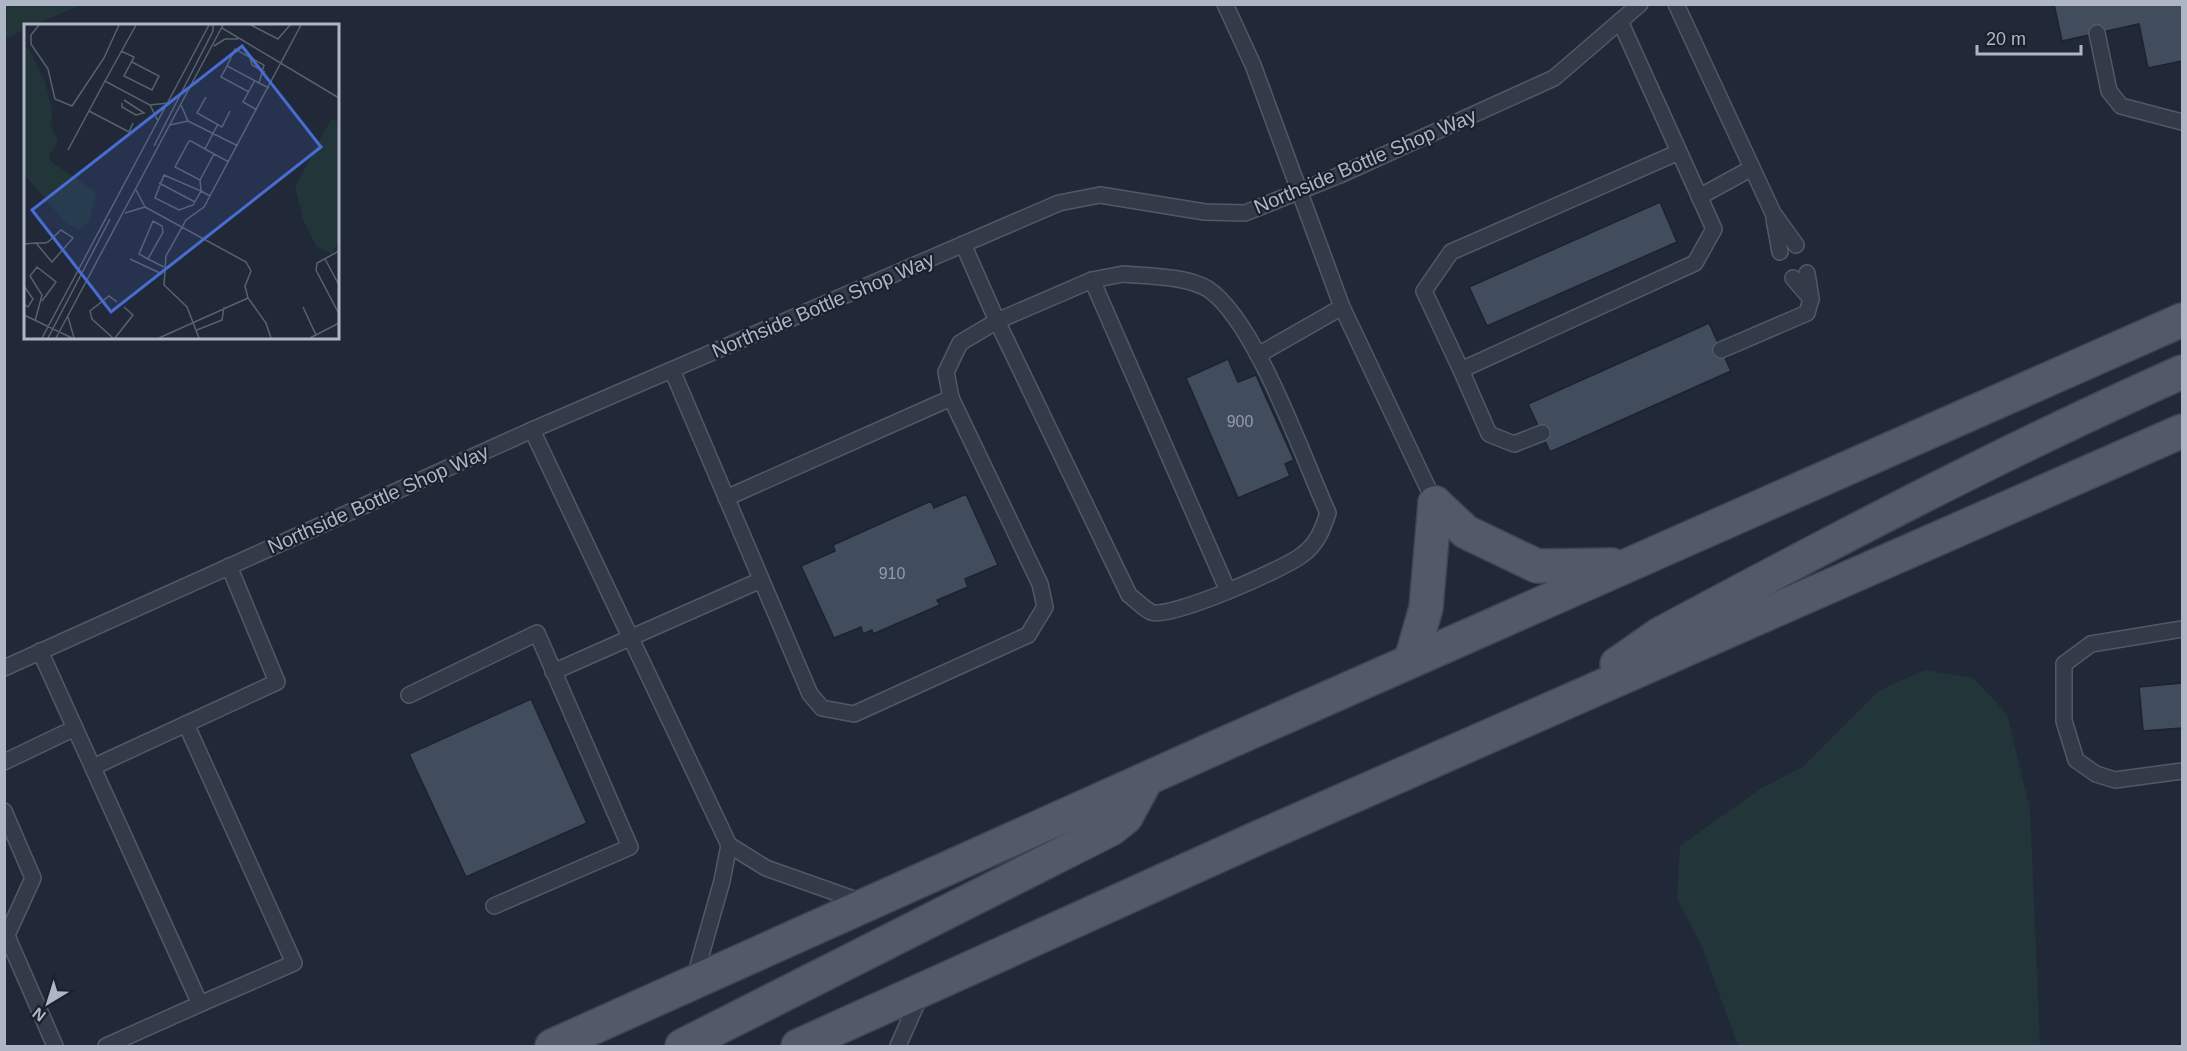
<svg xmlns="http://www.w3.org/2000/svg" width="2187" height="1051" font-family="Arial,sans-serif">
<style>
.green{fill:#223539}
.building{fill:#414c5d;stroke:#1c232f;stroke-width:1.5}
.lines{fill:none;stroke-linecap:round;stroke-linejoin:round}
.service-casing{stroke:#515966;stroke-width:18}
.primary-casing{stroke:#3d4552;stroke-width:36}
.service{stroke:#343b48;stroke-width:15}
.primary{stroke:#525a69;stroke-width:33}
.labels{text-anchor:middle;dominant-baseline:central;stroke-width:4.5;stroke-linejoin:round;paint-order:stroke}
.number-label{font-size:16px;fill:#939cab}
.street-label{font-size:20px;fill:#aeb6c5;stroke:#1a212d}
.inset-road{fill:none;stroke:#596170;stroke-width:1.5}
.view{fill:#486dd2;fill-opacity:0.15;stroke:#486dd2;stroke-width:3}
.inset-edge{fill:none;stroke:#aeb6c5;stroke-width:3}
</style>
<rect width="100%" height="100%" fill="#212938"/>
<g class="green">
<path d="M5,4H81V5L34,25L26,26L25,29L5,39Z"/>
<path d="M1925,670L1973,678L2007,714L2030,809L2040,1046H1738L1701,944L1677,899L1680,846L1760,789L1804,766L1880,690Z"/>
</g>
<g class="building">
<path d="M2054,4H2182V61L2148,68L2139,24L2062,41Z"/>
<path d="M1660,202L1677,242L1487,326L1469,287Z"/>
<path d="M1709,323L1731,371L1550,452L1528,404Z"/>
<path d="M1228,359L1238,382L1256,375L1294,460L1285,464L1290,476L1238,498L1186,378Z"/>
<path d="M966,494L998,565L965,579L968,587L937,600L940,605L873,634L872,630L863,634L861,627L834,638L801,566L835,551L833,545L931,501L934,508Z"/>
<path d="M2182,683V728L2143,731L2139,687Z"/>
<path d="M531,699L587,823L466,877L409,754Z"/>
</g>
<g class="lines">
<defs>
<g id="service">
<path d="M1225,4L1253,65L1342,307L1435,503"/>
<path d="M1676,4L1773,213L1796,245"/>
<path d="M1620,21L1714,229L1695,263L1461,370L1424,291L1451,252L1679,152"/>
<path d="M2097,33L2109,91L2121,106L2182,122"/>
<path d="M1699,197L1752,168"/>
<path d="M1774,219L1780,252"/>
<path d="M1123,274C1147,276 1187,276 1208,289C1256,321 1303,458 1328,513C1322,531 1317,544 1302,555C1284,569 1169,620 1151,612C1144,609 1136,600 1129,595L997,321L1092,280Z"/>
<path d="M1793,278L1811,299"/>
<path d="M1092,280L1228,591"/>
<path d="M1721,350L1807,313L1811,299L1807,273"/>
<path d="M1258,355L1342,307"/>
<path d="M672,370L810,694L822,708L854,714L1028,635L1045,607L1040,584L951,398L726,498"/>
<path d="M1461,370L1489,434L1514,444L1542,433"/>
<path d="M951,398L946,372L960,343L997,321L963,244"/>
<path d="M532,430L729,845"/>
<path d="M2182,629L2091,644L2064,664V721L2076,760L2096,774L2115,780L2182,771"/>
<path d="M40,651L200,1004L106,1046"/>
<path d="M4,668L532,430L1059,203L1100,195L1205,212L1245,213L1340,175L1554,78L1640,4"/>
<path d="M553,672L761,580"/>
<path d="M409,695L537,633L630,847L494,906"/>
<path d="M186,724L294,963L200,1004"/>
<path d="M4,762L75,728"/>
<path d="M93,767L277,682L229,566"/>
<path d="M4,811L33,878L7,935"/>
<path d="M4,929L55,1046"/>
<path d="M694,980L722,881L729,845L766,868L865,903"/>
<path d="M898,1046L921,994"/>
</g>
<g id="primary">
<path d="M1435,503L1466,532L1537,566L1612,565"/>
<path d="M1411,660L1426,608L1435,503"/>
<path d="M1617,664L1660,634C1832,542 2004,451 2182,372"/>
<path d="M552,1046L1226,743L2182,320"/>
<path d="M682,1046L1111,829L1126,817L1146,780"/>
<path d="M798,1046L1253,840L2182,431"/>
</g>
</defs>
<use href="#service" class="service-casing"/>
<use href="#primary" class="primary-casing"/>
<use href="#service" class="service"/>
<use href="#primary" class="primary"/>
</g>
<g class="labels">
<g class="number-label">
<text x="1240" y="421">900</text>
<text x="892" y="573">910</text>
</g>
<g class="street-label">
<text transform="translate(1365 161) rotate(-23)">Northside Bottle Shop Way</text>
<text transform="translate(823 305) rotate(-23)">Northside Bottle Shop Way</text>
<text transform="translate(378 499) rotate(-24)">Northside Bottle Shop Way</text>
</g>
</g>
<g transform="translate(24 24)">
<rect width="315" height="315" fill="#212938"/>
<path d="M0,25H5L21,58L28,86L27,102L34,117L25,132L26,137L72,168L65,198L56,206L41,198L0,150ZM307,95L315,98V217L308,230L292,222L279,195L271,163Z" fill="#223539"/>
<path class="inset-road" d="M15,1L7,11V20L24,45L31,75L48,82L80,34L95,1M227,1L254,15L266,1M198,4L315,74M190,22L201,15H214M97,27L110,33L100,52L128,66L135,52L108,38M226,34L228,41L241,48M203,42L197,53L225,68M231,56L219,78L233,86M81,57L112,1M235,59L240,41L211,25L203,42L235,59L245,64M182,73L173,89L198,103L206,87M98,79V83L112,91L120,89L100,76M126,81L144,79M65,87L105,108L109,99M164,97L214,122M146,101L164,97L157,81M130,122L189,7V1M181,125L194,100M44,126L81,57L126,81L134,97M190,130L176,156L151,143L165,117H167L190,130L205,138M140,151L177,167L169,181L155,186L131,174ZM176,156L177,167L186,172M135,159L171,178M121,183L222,238L227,247L221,262L224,274L242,299L247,314M101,189L121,183L112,166M0,220L12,219H21L24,218L37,206L49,214L28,238L12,219M315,227L293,239L292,246L315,290M106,235L138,250M124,235L139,208L138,202L129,197L115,230L124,235L140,243M301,235L315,261M0,262L9,275L4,283L0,280M279,283L292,311M0,291L48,314M44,293L50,314M11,297L18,271L6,252L13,243L32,258L18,277M173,306L198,296L200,283M18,314L185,1M24,314L86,195M32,314L199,1M89,314L68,295L66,287L85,272L93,278M91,314L109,291L100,283M135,314L224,274M175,314L163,283L140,261L142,232L162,196L180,183L277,1M286,314L315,299"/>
<path class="view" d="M218,22L297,123L87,288L8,186Z"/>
<rect width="315" height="315" class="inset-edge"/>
</g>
<rect width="2187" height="1051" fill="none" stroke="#aeb6c5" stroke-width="12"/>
<g transform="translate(48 1003) rotate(218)" stroke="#1a212d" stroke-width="4.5" paint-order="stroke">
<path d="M0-4.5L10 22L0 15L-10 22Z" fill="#aeb6c5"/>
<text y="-9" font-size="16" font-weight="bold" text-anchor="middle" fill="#aeb6c5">N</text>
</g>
<path d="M1977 45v9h104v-9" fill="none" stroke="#aeb6c5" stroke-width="3"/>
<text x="1986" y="45" font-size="18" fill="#aeb6c5" stroke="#1a212d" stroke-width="4.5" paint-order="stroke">20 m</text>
</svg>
